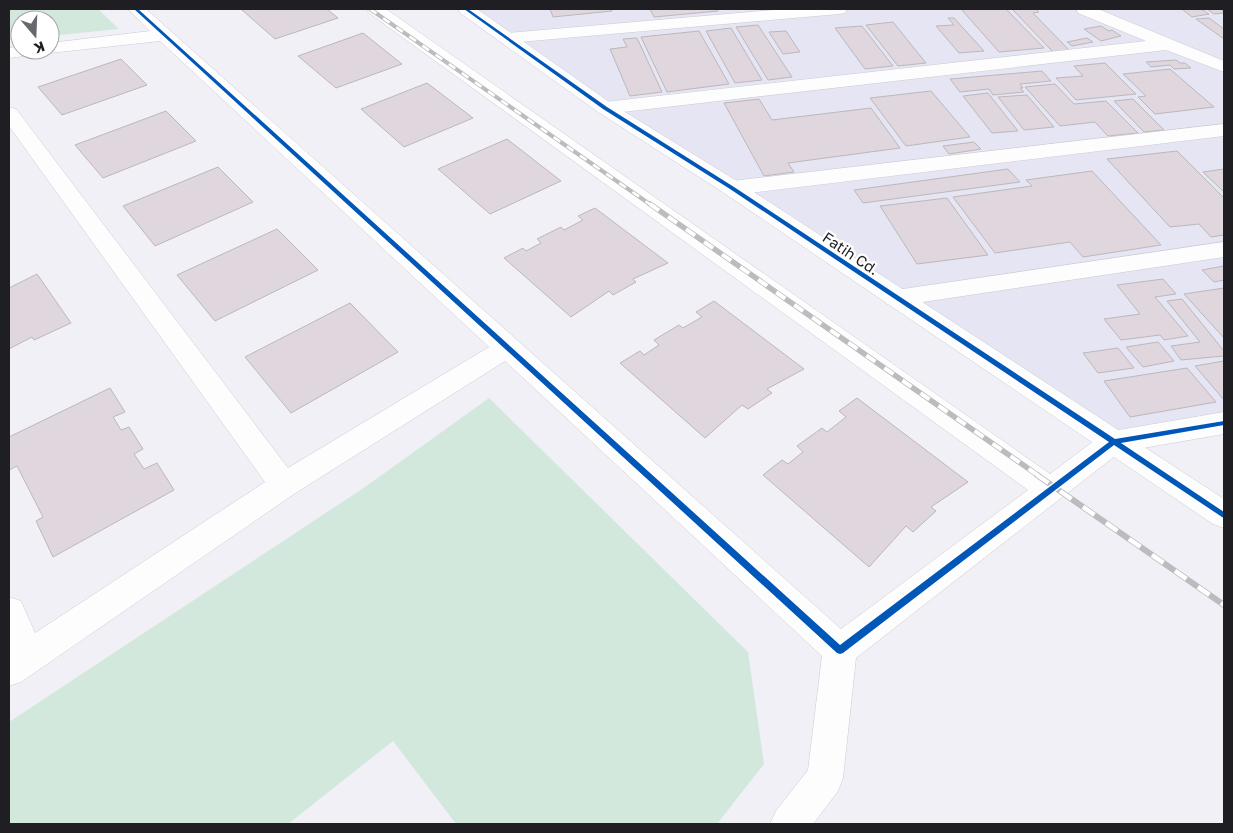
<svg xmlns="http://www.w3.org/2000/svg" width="1233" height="833" font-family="'Golos Text',sans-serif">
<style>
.built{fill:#e6e5f3}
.green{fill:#d3e8dd}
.building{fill:#e0d6dd;stroke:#bbb8bc}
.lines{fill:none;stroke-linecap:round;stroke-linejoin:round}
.minor-casing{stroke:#cccbd0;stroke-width:1}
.tertiary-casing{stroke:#cccbd0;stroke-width:1}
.minor{fill:#fdfdfe;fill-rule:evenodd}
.tertiary{fill:#fdfdfe;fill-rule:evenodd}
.rail-far2-casing{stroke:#bcbcbe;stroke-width:4}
.rail-far1-casing{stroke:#bcbcbe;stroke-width:5.5}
.rail-casing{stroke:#bcbcbe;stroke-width:6}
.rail-far2{stroke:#fff;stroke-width:2.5;stroke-dasharray:8;stroke-linecap:butt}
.rail-far1{stroke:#fff;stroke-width:4;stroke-dasharray:11;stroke-linecap:butt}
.rail{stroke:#fff;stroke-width:4.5;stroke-dasharray:14;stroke-linecap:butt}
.cycleway-casing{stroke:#fff;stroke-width:3}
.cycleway{fill:#0057b8;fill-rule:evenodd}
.labels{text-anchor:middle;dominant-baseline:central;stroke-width:4.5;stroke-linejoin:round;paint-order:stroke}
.street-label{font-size:15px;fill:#1f1e23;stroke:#fff}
</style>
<rect width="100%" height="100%" fill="#f1f0f7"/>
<path class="built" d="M466,9H1224V423L1113,442Z"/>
<g class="green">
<path d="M9,9H98L119,29L50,36V20H20V39L9,40Z"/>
<path d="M489,398L748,652L764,764L717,824H456L393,741L288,824H9V722L365,487Z"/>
</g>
<g class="building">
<path d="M247,9H327L338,18L275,39L242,10Z"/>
<path d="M550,9H611L612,11L553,17Z"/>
<path d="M650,9H717L718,11L654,17Z"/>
<path d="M961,9H1006L1044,48L999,52Z"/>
<path d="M1012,9H1036L1039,12L1033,13L1070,51L1053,52Z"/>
<path d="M1182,9H1201L1209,14L1192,17Z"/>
<path d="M1207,9H1221L1224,13L1214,14Z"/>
<path d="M948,18H954L984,51L959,53L936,26L954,25Z"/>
<path d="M1209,18L1224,29V39L1196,19Z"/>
<path d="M893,22L926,63L898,66L866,25Z"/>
<path d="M758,25L792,77L768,80L736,27Z"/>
<path d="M862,26L893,66L865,69L835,28Z"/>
<path d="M1101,26L1109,31L1112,30L1121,36L1101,41L1084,29Z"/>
<path d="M731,28L762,80L735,83L706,31Z"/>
<path d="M699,31L729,84L667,92L641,37Z"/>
<path d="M786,31L800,52L783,54L769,32Z"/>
<path d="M363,33L402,64L336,88L298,56Z"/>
<path d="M637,38L662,92L630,96L610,49L627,47L623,39Z"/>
<path d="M1087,38L1093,42L1072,46L1067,42Z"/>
<path d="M121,59L147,85L62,115L38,87Z"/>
<path d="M1176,60L1180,63H1185L1191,68L1174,69L1170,65L1151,67L1146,62Z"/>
<path d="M1105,63L1136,94L1076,100L1056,78L1083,76L1074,66Z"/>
<path d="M1170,69L1214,107L1155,114L1138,97L1146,96L1123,74Z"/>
<path d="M1042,71L1051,81L1020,84L1023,88H1020L1024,92L993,95L989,89L960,92L950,79Z"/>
<path d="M427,83L473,118L404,147L361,109Z"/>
<path d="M1055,84L1074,104L1106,101L1138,133L1108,136L1095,122L1060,126L1025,87Z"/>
<path d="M931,91L970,137L906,146L870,98Z"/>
<path d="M988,93L1018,131L992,133L963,96Z"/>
<path d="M1027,95L1054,127L1024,130L998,97Z"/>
<path d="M759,99L772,120L871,108L900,148L788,163L794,172L764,176L724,103Z"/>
<path d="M1133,99L1164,130L1144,132L1114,101Z"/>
<path d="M166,111L196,141L103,178L75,145Z"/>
<path d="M507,139L561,181L490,214L438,169Z"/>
<path d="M974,142L981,149L949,154L943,146Z"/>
<path d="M1177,151L1224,198V235L1211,237L1199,224L1170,227L1107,159Z"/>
<path d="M218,167L253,202L155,246L123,206Z"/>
<path d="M1008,169L1020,182L863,203L854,190Z"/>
<path d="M1224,169V192L1203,172Z"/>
<path d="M1092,171L1161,245L1083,257L1070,242L995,253L953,197L1032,186L1026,180Z"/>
<path d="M947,198L988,255L917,264L880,206Z"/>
<path d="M595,208L668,263L633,279L636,282L613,295L609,291L571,317L504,258L523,248L526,251L541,243L537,239L561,227L564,230L583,220L578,216Z"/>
<path d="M277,229L318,270L215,321L177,275Z"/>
<path d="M1224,266V280L1214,282L1202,270Z"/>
<path d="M37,274L71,323L34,340L32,337L9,349V288Z"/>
<path d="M1163,279L1176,294L1155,297L1188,336L1164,340L1160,335L1121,340L1104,319L1140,314L1117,285Z"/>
<path d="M1224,288V338L1184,294Z"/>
<path d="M1182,299L1224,351V356L1181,360L1171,346L1200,342L1167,301Z"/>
<path d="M714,301L804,369L767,389L772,393L748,409L742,405L705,438L620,363L640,351L644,355L659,345L654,340L679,325L683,328L702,317L696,312Z"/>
<path d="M350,303L398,352L291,413L245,357Z"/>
<path d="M1158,342L1174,361L1143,367L1126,347Z"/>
<path d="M1118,348L1134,368L1098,373L1083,353Z"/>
<path d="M1224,361V400L1195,366Z"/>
<path d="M1187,368L1216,402L1130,417L1104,381Z"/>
<path d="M110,388L125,412L113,417L121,430L129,427L143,449L134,454L144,469L157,463L174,490L53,557L36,521L43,517L17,466L9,470V437Z"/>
<path d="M857,398L968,482L931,507L936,511L913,532L906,526L869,567L763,475L782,460L788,464L803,452L797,446L822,428L827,432L846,417L839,411Z"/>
</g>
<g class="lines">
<defs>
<g id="minor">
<path d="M128,9H146L841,629L1028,490L369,13L367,9H386L1050,474L1103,434L1113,431L1224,412V434L1120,452L856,658L843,778L838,791L813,824H770L776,811L808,770L822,656L505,361L294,494L21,682L9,686V597L21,601L35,633L265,482L9,126V107L16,109L288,468L489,347L160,41L50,53L43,50L40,54L9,58V48L20,46V50H50V43L150,31Z"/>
<path d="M784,9H847L845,13L839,14L508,43L502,42L499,38L502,34L508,33Z"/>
<path d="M1076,9H1098L1224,61V72L1166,50L605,114L598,112L595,108L598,104L605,102L1146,41L1078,13Z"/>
<path d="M1224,124V136L732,195L724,193L721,188L724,183L732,181Z"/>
<path d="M1224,242V257L896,306L887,304L884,298L887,292L896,290Z"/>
</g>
<path id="tertiary" d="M458,9H477L612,104L740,183L1224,499V528L1213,524L724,193L598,112L460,13Z"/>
</defs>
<use href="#minor" class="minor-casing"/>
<use href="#tertiary" class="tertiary-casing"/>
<use href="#minor" class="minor"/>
<use href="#tertiary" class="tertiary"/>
<defs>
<path id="rail-far2" d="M370,9L651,205"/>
<path id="rail-far1" d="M650,204L1039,476"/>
<path id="rail" d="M1037,475L1224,605"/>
</defs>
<use href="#rail-far2" class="rail-far2-casing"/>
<use href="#rail-far1" class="rail-far1-casing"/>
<use href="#rail" class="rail-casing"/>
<use href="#rail-far2" class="rail-far2"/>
<use href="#rail-far1" class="rail-far1"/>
<use href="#rail" class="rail"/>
<defs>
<path id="cycleway" d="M134,9H138L840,645L1109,442L730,189L603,109L464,9H468L607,107L734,187L1115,439L1224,421V425L1121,443L1224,512V518L1222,517L1114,445L843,653L840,654L837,653Z"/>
</defs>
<use href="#cycleway" class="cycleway-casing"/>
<use href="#cycleway" class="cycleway"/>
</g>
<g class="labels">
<g class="street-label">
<text transform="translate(851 253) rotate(34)">Fatih Cd.</text>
</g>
</g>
<rect width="1233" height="833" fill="none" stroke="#1f1e23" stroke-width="20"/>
<g transform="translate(35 35) rotate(161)"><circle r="24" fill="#ffffff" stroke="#a5a5a7"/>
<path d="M0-4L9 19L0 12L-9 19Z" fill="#68686d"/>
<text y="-8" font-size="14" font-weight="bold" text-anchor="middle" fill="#1f1e23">K</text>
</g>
</svg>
